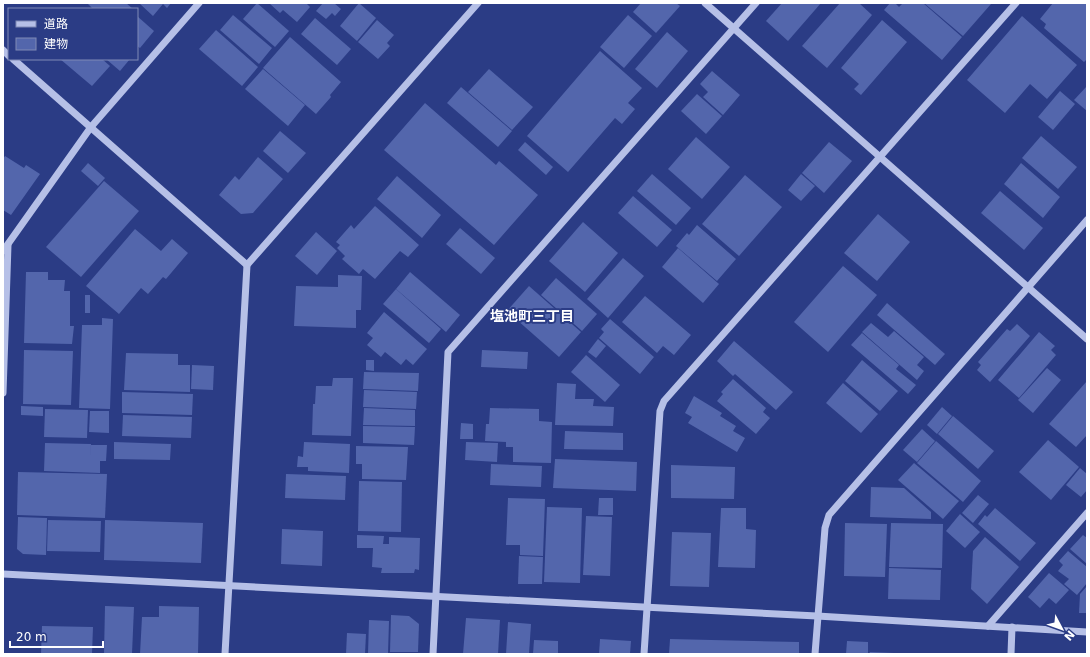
<svg xmlns="http://www.w3.org/2000/svg" width="1090" height="657" font-family="'DejaVu Sans','Noto Sans JP',sans-serif">
<style>
.building{fill:#5366ac}
.lines{fill:none;stroke-linecap:round;stroke-linejoin:round}
.minor{stroke:#b6c0e7;stroke-width:7}
.labels{text-anchor:middle;dominant-baseline:central;stroke-width:4;stroke-linejoin:round;paint-order:stroke}
.neighbourhood-label{font-size:14px;font-weight:bold;fill:#fff;stroke:#2b3c85}
</style>
<rect width="100%" height="100%" fill="#2b3c85"/>
<g class="building">
<path d="M89,3H126L133,9H93L88,4Z"/>
<path d="M139,3H171L167,8L163,4L153,16Z"/>
<path d="M257,3L289,31L275,47L243,19Z"/>
<path d="M269,3H306L310,7L297,22L283,10L280,13Z"/>
<path d="M323,3H334L341,9L335,16L332,13L326,19L316,11Z"/>
<path d="M359,3L376,18L357,41L340,26Z"/>
<path d="M641,3H676L680,6L656,33L633,12Z"/>
<path d="M782,3H821L788,41L766,21Z"/>
<path d="M840,3H859L872,15L827,68L802,46Z"/>
<path d="M890,3H895L899,7L903,3H923L962,37L942,60L884,10Z"/>
<path d="M924,3H989L991,4L963,36Z"/>
<path d="M1053,3H1087V59L1084,62L1044,28L1046,24L1040,19Z"/>
<path d="M233,15L272,48L259,64L220,30Z"/>
<path d="M628,15L652,36L624,68L600,47Z"/>
<path d="M137,16L154,31L140,48L137,46Z"/>
<path d="M1022,16L1077,65L1047,99L1030,84L1005,113L967,80Z"/>
<path d="M315,18L351,49L337,65L301,34Z"/>
<path d="M377,20L394,35L387,43L390,46L378,59L358,42Z"/>
<path d="M882,20L907,42L861,95L854,89L859,84L841,68Z"/>
<path d="M216,30L258,67L242,86L199,49Z"/>
<path d="M667,32L688,51L657,88L635,69Z"/>
<path d="M290,37L341,82L330,95L331,97L316,114L263,68Z"/>
<path d="M600,51L642,88L628,103L635,109L622,124L615,118L568,172L527,136Z"/>
<path d="M60,59H102L110,66L92,86Z"/>
<path d="M106,59H130L120,71Z"/>
<path d="M263,69L305,105L288,126L245,89Z"/>
<path d="M489,69L533,107L512,130L468,92Z"/>
<path d="M712,71L740,95L723,115L703,97L708,92L700,84Z"/>
<path d="M1087,86V111L1074,100Z"/>
<path d="M461,87L512,131L498,147L447,103Z"/>
<path d="M1060,91L1075,104L1053,130L1038,117Z"/>
<path d="M697,94L722,116L706,134L681,111Z"/>
<path d="M425,103L496,165L499,161L538,195L494,245L384,150Z"/>
<path d="M280,131L306,153L288,173L263,151Z"/>
<path d="M1041,136L1077,167L1058,189L1022,158Z"/>
<path d="M696,137L730,167L702,199L668,169Z"/>
<path d="M525,142L553,167L546,175L518,150Z"/>
<path d="M829,142L852,161L824,193L802,173Z"/>
<path d="M5,156L24,168L26,165L40,174L11,215L3,210V159Z"/>
<path d="M258,157L283,179L253,213L241,214L219,195L235,176L239,180Z"/>
<path d="M88,163L105,178L98,186L81,171Z"/>
<path d="M1021,163L1060,197L1043,218L1004,184Z"/>
<path d="M652,174L691,208L676,225L637,191Z"/>
<path d="M801,174L815,186L801,201L788,190Z"/>
<path d="M745,175L782,207L739,256L702,224Z"/>
<path d="M397,176L441,215L422,238L377,199Z"/>
<path d="M104,181L139,211L81,277L46,247Z"/>
<path d="M1000,191L1043,228L1024,250L981,213Z"/>
<path d="M633,196L672,230L657,247L618,213Z"/>
<path d="M375,206L419,245L408,257L400,251L375,279L363,269L359,274L342,259L345,256L337,248L340,245L336,242L351,225L354,229Z"/>
<path d="M878,214L910,242L877,281L844,253Z"/>
<path d="M583,222L618,253L585,292L549,261Z"/>
<path d="M697,225L736,259L717,281L676,246L687,233L689,235Z"/>
<path d="M460,228L495,258L481,274L446,244Z"/>
<path d="M135,229L161,251L172,239L188,253L166,279L163,277L148,294L141,288L119,314L86,286Z"/>
<path d="M316,232L337,251L317,275L295,256Z"/>
<path d="M678,248L719,284L703,303L662,267Z"/>
<path d="M623,258L644,276L608,318L587,299Z"/>
<path d="M843,266L877,295L828,352L794,322Z"/>
<path d="M26,272H48V280H65L64,291H70V326H74L72,344L24,343Z"/>
<path d="M410,272L460,315L446,332L396,289Z"/>
<path d="M338,275L362,276L361,310H356V328L294,326L296,286L338,287Z"/>
<path d="M556,278L597,314L582,331L541,295Z"/>
<path d="M529,286L581,332L559,357L507,311Z"/>
<path d="M396,289L441,329L429,343L383,304Z"/>
<rect x="85" y="295" width="5" height="18"/>
<path d="M645,296L691,335L674,355L663,346L657,353L622,322Z"/>
<path d="M887,303L945,354L935,365L877,315Z"/>
<path d="M384,312L427,349L413,365L406,359L401,365L385,352L381,357L367,345L373,338L367,333Z"/>
<path d="M102,318L113,319L110,409L79,408L82,325H102Z"/>
<path d="M610,319L654,357L640,374L599,338L604,332L601,329Z"/>
<path d="M871,323L888,337L894,331L924,357L917,365L924,371L917,380L862,332Z"/>
<path d="M1017,324L1030,336L990,382L977,370L981,365L978,362L1007,329L1010,331Z"/>
<path d="M1039,332L1055,346L1051,350L1056,355L1019,398L998,380Z"/>
<path d="M862,333L899,365L896,369L916,385L908,394L851,345Z"/>
<path d="M598,339L606,346L596,358L588,352Z"/>
<path d="M734,341L793,392L776,410L735,374L733,376L717,361Z"/>
<path d="M24,350L73,351L71,405L23,404Z"/>
<path d="M482,350L528,352L527,369L481,367Z"/>
<path d="M126,353L178,354V365H190V392L124,390Z"/>
<path d="M586,355L620,385L605,402L571,372Z"/>
<path d="M366,360H374V371L366,370Z"/>
<path d="M862,360L898,391L880,411L845,381Z"/>
<path d="M192,365L214,366L213,390L191,389Z"/>
<path d="M1047,368L1061,380L1033,413L1018,400Z"/>
<path d="M364,372L419,373L418,391L363,389Z"/>
<path d="M333,378H353L351,436L312,435L313,404H315L316,386H332Z"/>
<path d="M733,379L766,408L763,412L770,418L756,434L717,401L723,394L721,392Z"/>
<path d="M1087,381V435L1076,447L1049,424Z"/>
<path d="M557,383L576,384L575,399H594L593,406L614,407L613,426L555,425Z"/>
<path d="M843,383L878,414L861,433L826,403Z"/>
<path d="M364,390L417,392L416,409L363,407Z"/>
<path d="M122,392L193,394L192,415L122,413Z"/>
<path d="M694,396L722,413L720,416L736,426L733,431L745,438L737,452L688,423L692,417L685,413Z"/>
<path d="M21,406L43,407V416L21,415Z"/>
<path d="M942,407L952,416L937,434L927,425Z"/>
<path d="M364,408L415,410V426L363,425Z"/>
<path d="M490,408L539,409V421L552,422L551,463L513,462V447H506V442L485,441L486,424H489Z"/>
<path d="M45,409L88,410L87,438L44,437Z"/>
<path d="M90,411H109V433L89,432Z"/>
<path d="M123,415L192,417L191,438L122,436Z"/>
<path d="M953,416L994,451L978,469L938,434Z"/>
<path d="M461,423L473,424V439H460Z"/>
<path d="M363,426L415,427L414,445L363,443Z"/>
<path d="M922,429L935,441L917,462L903,450Z"/>
<path d="M565,431L623,433V450L564,449Z"/>
<path d="M1048,440L1079,467L1051,500L1019,472Z"/>
<path d="M936,441L981,481L963,502L917,463Z"/>
<path d="M114,442L171,444L170,460L114,459Z"/>
<path d="M304,442L350,444L349,473L308,471V467H297L298,456L303,457Z"/>
<path d="M466,442L498,443L497,462L465,460Z"/>
<path d="M45,443L91,444L90,463L91,445H107L106,461H100V473L44,471Z"/>
<path d="M356,446L408,447L406,480L362,479V464H356Z"/>
<path d="M555,459L637,462L636,491L553,488Z"/>
<path d="M914,463L959,501L943,519L898,480Z"/>
<path d="M491,464L542,466L541,487L490,485Z"/>
<path d="M671,465L735,467L734,499L671,498Z"/>
<path d="M1080,468L1087,474V490L1081,497L1066,485Z"/>
<path d="M18,472L107,474L105,518L17,515Z"/>
<path d="M286,474L346,476L345,500L285,498Z"/>
<path d="M359,481L402,482L401,532L358,531Z"/>
<path d="M871,487L904,488L931,512V519L870,517Z"/>
<path d="M978,495L989,504L973,523L962,513Z"/>
<path d="M508,498L545,499L543,556L520,555V545H506Z"/>
<path d="M599,498H613V515H598Z"/>
<path d="M547,507L582,508L580,583L544,582Z"/>
<path d="M721,508H746V529L756,530L755,568L718,567Z"/>
<path d="M995,508L1036,543L1020,561L978,524L985,515L987,517Z"/>
<path d="M960,514L980,532L965,548L946,531Z"/>
<path d="M586,516L612,517L610,576L583,575Z"/>
<path d="M18,517L47,518L46,555L23,554L17,549Z"/>
<path d="M48,520L101,521L100,552L47,551Z"/>
<path d="M105,520L203,523L201,563L104,560Z"/>
<path d="M845,523L887,524L885,577L844,576Z"/>
<path d="M891,523L943,524L942,568L889,567Z"/>
<path d="M282,529L323,531L322,566L281,564Z"/>
<path d="M672,532L711,533L709,587L670,586Z"/>
<path d="M357,535L384,536L383,544H389V537L420,538L419,570L415,569L414,573H381L382,568L372,567L373,548H357Z"/>
<path d="M1083,535L1087,538V564L1070,549Z"/>
<path d="M985,537L1019,567L987,604L971,589L973,551Z"/>
<path d="M1068,551L1087,567V583L1077,595L1064,584L1069,579L1058,571L1063,565L1059,561Z"/>
<path d="M519,556L543,557L542,584H518Z"/>
<path d="M889,568L941,570L940,600L888,599Z"/>
<path d="M1049,573L1069,590L1056,604L1049,598L1040,608L1028,597Z"/>
<path d="M1087,586V613H1079L1080,594Z"/>
<path d="M105,606L134,607L132,654H104Z"/>
<path d="M159,606L199,607L198,654H140L142,617H159Z"/>
<path d="M391,615L409,616L419,624L418,652H390Z"/>
<path d="M466,618L500,620L498,654H463Z"/>
<path d="M369,620L389,621L388,654H368Z"/>
<path d="M508,622L531,624L529,654H506Z"/>
<path d="M42,626L93,627L92,654H41Z"/>
<path d="M347,633L366,634L365,654H346Z"/>
<path d="M600,639L631,641L630,654H599Z"/>
<path d="M670,639L799,642V654H669Z"/>
<path d="M534,640L558,641V654H533Z"/>
<path d="M847,641L868,642V654H846Z"/>
<path d="M870,652L894,653V654H869Z"/>
</g>
<g class="lines">
<g class="minor">
<path d="M705,3L1087,339"/>
<path d="M3,50L9,56"/>
<path d="M13,59L247,265"/>
<path d="M3,251L91,127L199,3"/>
<path d="M3,393L8,245"/>
<path d="M3,574L817,616L1087,632"/>
<path d="M988,626L1087,513"/>
<path d="M225,654L247,265L478,3"/>
<path d="M433,654L448,352L756,3"/>
<path d="M644,654L660,411L664,401L1016,3"/>
<path d="M815,654L825,528L829,515L1087,220"/>
<path d="M1011,654L1012,627"/>
</g>
</g>
<g class="labels">
<g class="neighbourhood-label">
<text x="532" y="316">塩池町三丁目</text>
</g>
</g>
<rect width="1090" height="657" fill="none" stroke="#ffffff" stroke-width="8"/>
<rect x="8" y="8" width="130" height="52" fill="#2b3c85" stroke="#808ab6"/>
<rect x="16" y="21" width="20" height="6" fill="#b6c0e7" stroke="#808ab6"/>
<text x="44" y="28" font-size="12" fill="#ffffff">道路</text>
<rect x="16" y="38" width="20" height="12" fill="#5366ac" stroke="#808ab6"/>
<text x="44" y="48" font-size="12" fill="#ffffff">建物</text>
<g transform="translate(1062 629) rotate(131)" stroke="#2b3c85" stroke-width="3" paint-order="stroke">
<path d="M0-3L7 15L0 10L-7 15Z" fill="#ffffff"/>
<text y="-6" font-size="11" font-weight="bold" text-anchor="middle" fill="#ffffff">N</text>
</g>
<path d="M10 641v6h93v-6" fill="none" stroke="#ffffff" stroke-width="2"/>
<text x="16" y="641" font-size="12" fill="#ffffff" stroke="#2b3c85" stroke-width="3" paint-order="stroke">20 m</text>
</svg>
